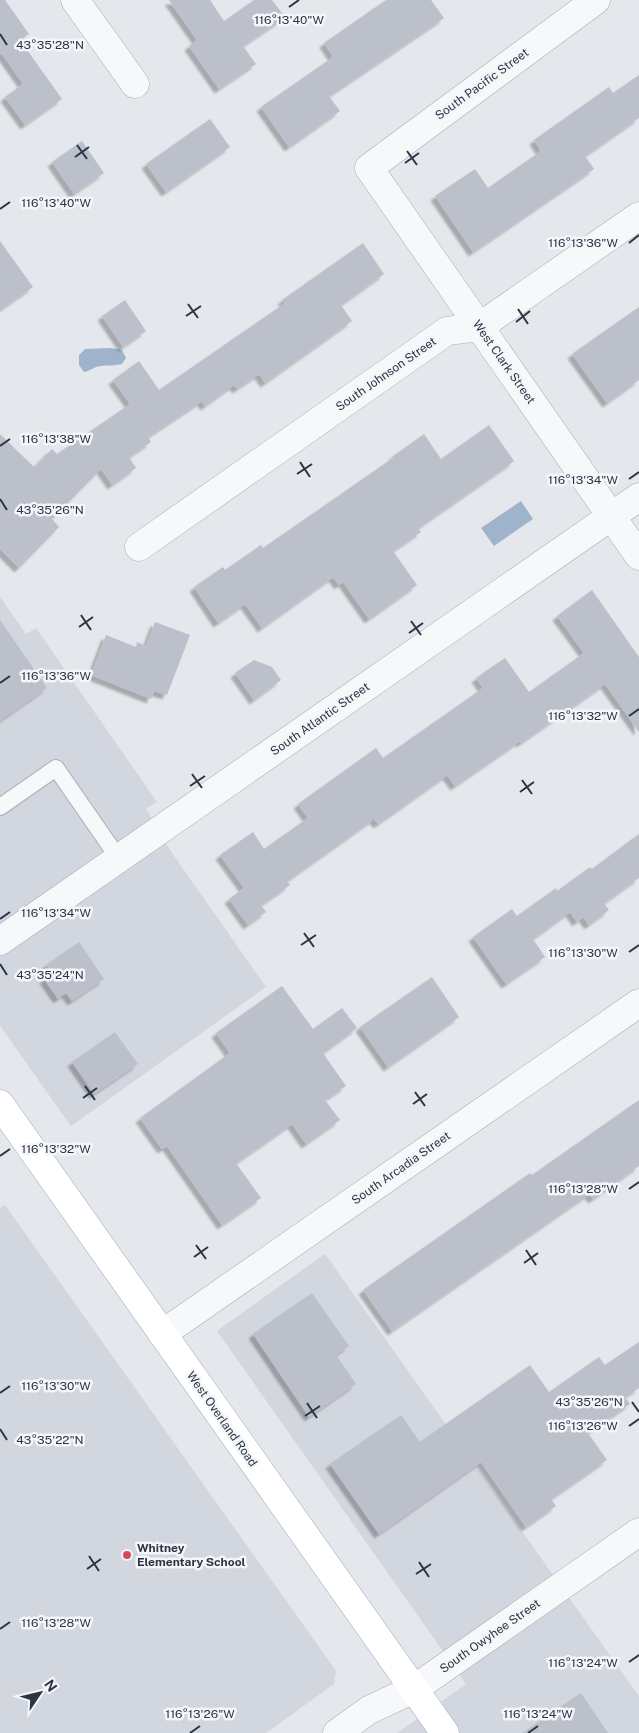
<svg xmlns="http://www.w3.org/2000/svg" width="639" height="1733" font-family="'Public Sans',sans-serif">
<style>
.built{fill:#d2d6de}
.water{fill:#9fb4cc}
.building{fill:#bbc0ca;filter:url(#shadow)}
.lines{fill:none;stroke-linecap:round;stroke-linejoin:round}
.service-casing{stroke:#a9aeb7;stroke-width:18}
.minor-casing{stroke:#a9aeb7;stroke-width:29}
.tertiary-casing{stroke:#a9aeb7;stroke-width:29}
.primary-casing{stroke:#a3abb8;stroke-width:29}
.service{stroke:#f7f8fa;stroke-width:16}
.minor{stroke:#f7f8fa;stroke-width:28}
.tertiary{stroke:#f7f8fa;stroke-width:28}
.primary{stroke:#fff;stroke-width:28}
.ticks{fill:none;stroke:#2b3445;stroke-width:2}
.poi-dot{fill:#d1495b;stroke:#f4f6f9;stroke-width:2}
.labels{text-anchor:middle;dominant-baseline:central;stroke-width:5;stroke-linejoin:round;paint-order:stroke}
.street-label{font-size:12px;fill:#2b3445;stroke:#f4f6f9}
.poi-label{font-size:12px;font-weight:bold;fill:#2b3445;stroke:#f4f6f9;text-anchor:start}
.ticks-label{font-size:12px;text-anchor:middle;fill:#2b3445;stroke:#f4f6f9;stroke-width:5;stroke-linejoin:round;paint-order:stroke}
</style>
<defs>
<filter id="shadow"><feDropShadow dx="-4.5" dy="4.5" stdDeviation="1" flood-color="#0004"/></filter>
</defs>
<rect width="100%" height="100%" fill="#e4e7ec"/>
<g class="built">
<path d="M0,597L26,634L36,628L157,802L146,809L170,850L266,987L71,1126L0,1026Z"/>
<path d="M5,1205L336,1671L334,1684L266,1733H0V1208Z"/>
<path d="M325,1254L639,1696V1733H397L466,1684L217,1331Z"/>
</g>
<g class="water">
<path d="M111,348L122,350L126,358L122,364C114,366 109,365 101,366C95,366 90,371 84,372L79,365V355L85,349Z"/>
<path d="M521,501L533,519L494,546L481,528Z"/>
</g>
<g class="building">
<path d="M0,0H5L29,34L20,40L62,99L25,125L5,97L23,84L2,54L0,55Z"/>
<path d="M169,0H210L224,21L254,0H272L285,17L243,46L256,64L219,89L189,46L197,40Z"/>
<path d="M386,0H431L444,18L329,96L340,111L289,147L261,107L333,57L324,43Z"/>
<path d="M639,75V118L585,156L594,169L473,252L435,196L475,169L488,188L541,151L534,140L609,87L613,93Z"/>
<path d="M210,119L230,147L166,192L146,164Z"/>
<path d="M82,141L104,173L74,194L52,162Z"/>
<path d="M0,241L33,287L0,310Z"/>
<path d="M363,243L384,274L341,305L352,321L265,383L259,374L237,389L234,385L205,406L202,401L148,437L151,442L129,457L136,468L112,485L101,469L52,519L59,527L19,568L0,549V434L34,467L52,449L57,454L130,404L113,380L139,361L159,390L285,303L282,300Z"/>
<path d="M125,300L146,331L123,347L102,316Z"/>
<path d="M639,307V380L607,403L572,354Z"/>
<path d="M489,425L514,461L418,528L421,532L393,551L417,585L369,619L343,582L339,585L333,577L262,628L245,604L218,623L194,587L223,567L225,570L261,545L263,548L393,458L392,457L424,434L441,459Z"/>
<path d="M592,590L639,657V732L605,684L521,743L520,741L455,786L447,775L378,824L374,819L287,881L290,885L261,905L266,912L248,925L229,899L244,888L220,855L253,832L264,849L308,818L298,804L376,748L383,758L483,688L476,678L505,658L529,692L584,653L557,616Z"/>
<path d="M0,620L47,688L0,721Z"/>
<path d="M155,622L190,635L167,695L154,691L151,699L91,675L106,635L136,647L137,642L146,646Z"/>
<path d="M254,660L272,667L281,680L254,700L235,673Z"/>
<path d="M639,834V878L604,903L609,910L589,925L583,917L577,922L570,912L533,939L545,957L506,984L473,937L512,909L517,916L556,888L557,891L590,867L592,869Z"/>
<path d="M79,942L104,979L72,1001L66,993L58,999L44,979L52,973L46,965Z"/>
<path d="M432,977L459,1017L388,1067L360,1027Z"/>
<path d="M282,986L313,1029L342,1008L357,1028L323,1053L346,1086L325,1100L340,1120L306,1144L292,1124L236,1163L261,1198L222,1225L167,1146L162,1149L140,1118L230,1053L216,1033Z"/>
<path d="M115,1032L138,1064L94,1094L72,1062Z"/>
<path d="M639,1100V1166L593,1199L589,1194L392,1331L363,1290L530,1173L532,1175Z"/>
<path d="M312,1293L349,1346L336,1355L356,1384L309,1417L253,1334Z"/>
<path d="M639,1342V1388L625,1397L630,1404L588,1433L607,1460L551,1499L556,1506L526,1527L481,1462L379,1534L330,1464L401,1415L420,1442L530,1365L549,1392L599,1357L605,1365Z"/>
<path d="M581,1693L608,1733H522Z"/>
</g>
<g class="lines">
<defs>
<path id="service" d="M0,807L56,768L119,859"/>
<g id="minor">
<path d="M75,0L135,84"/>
<path d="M596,0L369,168L639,556"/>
<path d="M139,547L447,331L479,327L639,216"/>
<path d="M0,941L639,497"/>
<path d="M162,1334L639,1003"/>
</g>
<path id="tertiary" d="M337,1733L369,1710L414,1689L639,1532"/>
<path id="primary" d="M0,1104L445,1733"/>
</defs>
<use href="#service" class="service-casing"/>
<use href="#minor" class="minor-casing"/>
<use href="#tertiary" class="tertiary-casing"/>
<use href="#primary" class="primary-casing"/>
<use href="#service" class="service"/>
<use href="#minor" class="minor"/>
<use href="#tertiary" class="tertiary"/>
<use href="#primary" class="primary"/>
</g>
<path class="ticks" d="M289,7L299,0M0,34L7,45M77,145L87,159M407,151L417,165M75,157L89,147M405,163L419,153M0,209L10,202M629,243L639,235M188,304L198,318M518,309L528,324M186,316L201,306M516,322L530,311M0,446L10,439M300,462L310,477M297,474L312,464M629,479L639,472M0,499L7,510M81,615L91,630M411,621L421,635M79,627L93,617M409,633L423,623M0,683L10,676M629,716L639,709M192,774L202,788M522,780L532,794M190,786L205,776M520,792L534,782M0,919L10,912M304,933L314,947M301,945L316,935M629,952L639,945M0,964L7,975M85,1086L95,1100M415,1092L425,1106M83,1098L97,1088M413,1104L427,1094M0,1156L10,1149M629,1189L639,1182M196,1245L206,1259M526,1250L536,1265M194,1257L208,1247M524,1263L538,1253M0,1393L10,1386M632,1402L639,1412M307,1403L317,1418M305,1416L320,1406M629,1426L639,1419M0,1429L7,1440M89,1556L99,1571M419,1562L429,1577M87,1569L101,1559M416,1574L431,1564M0,1629L10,1622M629,1662L639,1655M190,1733L200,1726M528,1733L538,1726"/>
<circle class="poi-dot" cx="127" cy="1555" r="5"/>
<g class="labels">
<g class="street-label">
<text transform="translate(482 84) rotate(-36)">South Pacific Street</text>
<text transform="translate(504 362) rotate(55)">West Clark Street</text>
<text transform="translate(386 374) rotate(-35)">South Johnson Street</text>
<text transform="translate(320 719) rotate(-35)">South Atlantic Street</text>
<text transform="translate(401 1168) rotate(-35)">South Arcadia Street</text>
<text transform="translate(222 1419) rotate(55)">West Overland Road</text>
<text transform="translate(490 1636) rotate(-35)">South Owyhee Street</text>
</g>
<g class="poi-label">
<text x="137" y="1548">Whitney<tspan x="137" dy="14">Elementary School</tspan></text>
</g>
</g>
<g class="ticks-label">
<text x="289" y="24">116°13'40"W</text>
<text x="50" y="49">43°35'28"N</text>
<text x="56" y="207">116°13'40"W</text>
<text x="583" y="247">116°13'36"W</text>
<text x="56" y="443">116°13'38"W</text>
<text x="583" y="484">116°13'34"W</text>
<text x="50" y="514">43°35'26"N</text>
<text x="56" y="680">116°13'36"W</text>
<text x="583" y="720">116°13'32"W</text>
<text x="56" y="917">116°13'34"W</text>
<text x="583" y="957">116°13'30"W</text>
<text x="50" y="979">43°35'24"N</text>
<text x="56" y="1153">116°13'32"W</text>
<text x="583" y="1193">116°13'28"W</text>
<text x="56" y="1390">116°13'30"W</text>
<text x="589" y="1406">43°35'26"N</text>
<text x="583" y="1430">116°13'26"W</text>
<text x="50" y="1444">43°35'22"N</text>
<text x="56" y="1627">116°13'28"W</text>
<text x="583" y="1667">116°13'24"W</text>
<text x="200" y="1718">116°13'26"W</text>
<text x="538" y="1718">116°13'24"W</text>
</g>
<g transform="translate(40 1693) rotate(55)" stroke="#f4f6f9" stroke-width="4" paint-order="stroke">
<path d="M0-4L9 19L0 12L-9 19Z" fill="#2b3445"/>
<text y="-8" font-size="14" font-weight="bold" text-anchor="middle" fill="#2b3445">N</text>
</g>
</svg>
